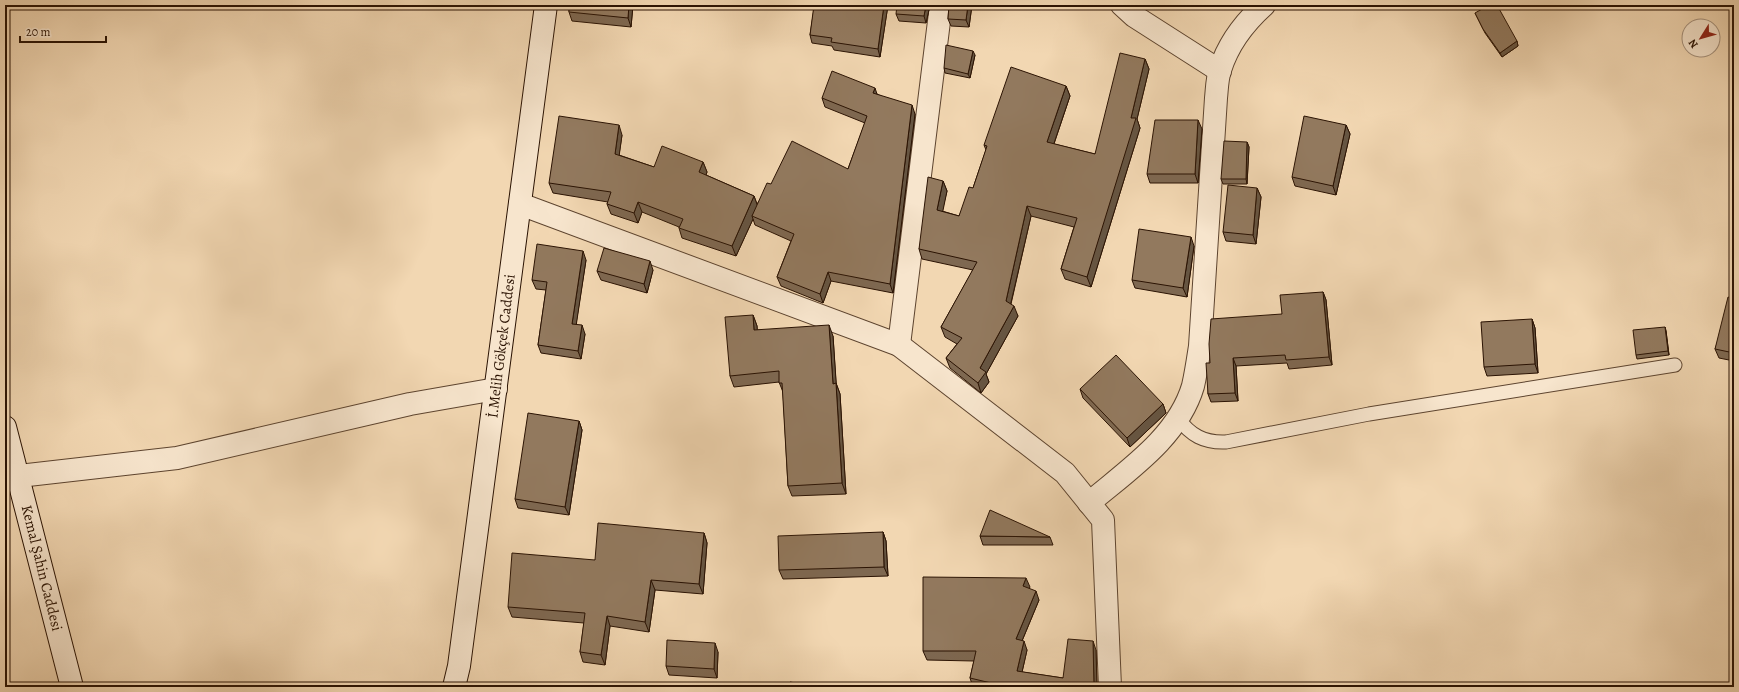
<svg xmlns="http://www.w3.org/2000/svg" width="1739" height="692" font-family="Alegreya,serif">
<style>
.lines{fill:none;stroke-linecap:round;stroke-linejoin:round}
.lane-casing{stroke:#5d442f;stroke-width:15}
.street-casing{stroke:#5d442f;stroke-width:24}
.secondary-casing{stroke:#2b1303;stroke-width:24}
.lane{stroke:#f7e5cd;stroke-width:13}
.street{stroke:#f7e5cd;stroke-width:22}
.secondary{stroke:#f7e5cd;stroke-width:22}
.wall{fill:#7e6851;stroke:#2b1303}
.shaded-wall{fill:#665542;stroke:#2b1303}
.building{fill:#92795e;stroke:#2b1303}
.labels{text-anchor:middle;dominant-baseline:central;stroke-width:3.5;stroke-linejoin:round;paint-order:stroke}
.street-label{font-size:15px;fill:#2b1303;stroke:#f7e5cd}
</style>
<rect width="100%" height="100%" fill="#f2d7b2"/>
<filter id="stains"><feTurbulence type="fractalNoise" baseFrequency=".005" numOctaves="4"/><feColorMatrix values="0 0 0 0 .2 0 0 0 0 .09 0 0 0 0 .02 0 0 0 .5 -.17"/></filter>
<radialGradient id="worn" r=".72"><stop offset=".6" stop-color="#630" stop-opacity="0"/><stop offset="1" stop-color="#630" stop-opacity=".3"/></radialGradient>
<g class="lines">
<defs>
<path id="lane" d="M1178,418C1190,435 1204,443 1226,442L1369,414L1675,365"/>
<g id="street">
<path d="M1122,5L1134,16L1220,71"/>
<path d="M520,204L899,345L1065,473L1103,520L1110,687"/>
<path d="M899,345L941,5"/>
<path d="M19,476L177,458L410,404L496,389"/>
<path d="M1089,503C1128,470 1178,437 1193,386C1196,373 1198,359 1200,346L1216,98C1217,89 1217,79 1220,70C1228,44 1244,23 1264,5"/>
</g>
<g id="secondary">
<path d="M5,427L72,687"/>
<path d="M454,687L459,666L546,5"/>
</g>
</defs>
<use href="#lane" class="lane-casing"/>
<use href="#street" class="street-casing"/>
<use href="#secondary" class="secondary-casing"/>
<use href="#lane" class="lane"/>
<use href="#street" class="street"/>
<use href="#secondary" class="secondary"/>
</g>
<g class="wall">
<path d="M569,5H633L631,27L572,21L569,12Z"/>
<path d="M798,5H888L880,57L834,50L832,46L812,43L810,35L814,9Z"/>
<path d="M930,5L926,23L899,21L896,14Z"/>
<path d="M949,5H972L969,27L951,26L948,19Z"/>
<path d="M1475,13L1517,41L1518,46L1502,57L1485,33Z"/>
<path d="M975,55L970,78L945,73L944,68Z"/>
<path d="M1145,59L1149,69L1137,119L1140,128L1091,287L1065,279L1061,269L1074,227L1031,216L1011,304L1018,316L986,374L989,382L981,393L950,368L946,358L957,344L945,337L941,327L973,270L922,259L919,249L943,181L947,191L942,211L959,216L973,188L986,150L984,145L1066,86L1070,96L1054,144L1095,154Z"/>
<path d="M877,94L915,114L893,293L831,281L823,303L781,286L777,277L791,241L755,225L753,219L736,256L682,238L679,228V227L642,212L638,223L611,214L607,204L608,202L553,193L549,183L622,135L619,155L654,167L703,162L707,172L706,175L754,196L757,204L771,184L848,169L865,123L825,107L822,98Z"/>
<path d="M1346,125L1350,134L1336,195L1295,186L1292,177Z"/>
<path d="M1202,129L1198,183H1150L1147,174Z"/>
<path d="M1247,142L1249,147L1247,184H1223L1221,179Z"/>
<path d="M1257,188L1261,197L1256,244L1226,241L1223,232Z"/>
<path d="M1194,246L1187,297L1135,288L1132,280Z"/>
<path d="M586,260L576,324L585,334L581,359L541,353L538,345L546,290L536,289L532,280Z"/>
<path d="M653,270L647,293L601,280L597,271Z"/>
<path d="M1323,292L1326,300L1332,365L1289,369L1287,363L1236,366L1238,401L1211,402L1208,394L1210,363L1282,314Z"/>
<path d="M1734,299V361L1719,358L1715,349Z"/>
<path d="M753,315L757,326V330L833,336L836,383L840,394L846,494L792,496L788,486L783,392L779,382L734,387L730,376Z"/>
<path d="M1532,319L1535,328L1538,373L1487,376L1484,367Z"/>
<path d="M1665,327L1666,331L1669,355L1637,359L1636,355Z"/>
<path d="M1080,389L1163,404L1166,413L1130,447L1083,398Z"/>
<path d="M579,421L582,430L569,515L518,508L515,499Z"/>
<path d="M883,532L886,541L888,576L783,579L779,570Z"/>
<path d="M704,533L707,543L703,594L655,590L649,632L610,626L605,665L583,662L580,652L584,623L512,617L508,607L595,560Z"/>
<path d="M980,536L1050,537L1053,545H983Z"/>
<path d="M1030,587L1029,588L1039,600L1022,641L1027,650L1022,672L1063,678L1096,650L1097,687H973L970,678L974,661L927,660L923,651Z"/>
<path d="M718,652L717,678L669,675L666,666Z"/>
</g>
<g class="shaded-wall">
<path d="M629,5H633L631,27L628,18Z"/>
<path d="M884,5H888L880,57L878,49Z"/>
<path d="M926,5H930L926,23L924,16Z"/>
<path d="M968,5H972L969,27L966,20Z"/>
<path d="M1517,41L1518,46L1502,57L1500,53Z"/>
<path d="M973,51L975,55L970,78L968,74Z"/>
<path d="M1145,59L1149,69L1137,119L1140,128L1091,287L1087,277L1131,118Z"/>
<path d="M1066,86L1070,96L1051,152L1047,142Z"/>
<path d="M875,88L878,97L873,93Z"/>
<path d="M912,105L915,114L893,293L890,284Z"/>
<path d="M1198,120L1202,129L1198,183L1195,174Z"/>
<path d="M619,125L622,135L618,164L615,154Z"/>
<path d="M1346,125L1350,134L1336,195L1333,186Z"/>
<path d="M1247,142L1249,147L1247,184L1246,179Z"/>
<path d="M703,162L707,172L703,182L699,172Z"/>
<path d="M943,181L947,191L941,220L937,210Z"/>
<path d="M1257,188L1261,197L1256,244L1253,235Z"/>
<path d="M754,196L758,207L752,216L753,219L736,256L732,246Z"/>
<path d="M638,202L642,212L638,223L634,213Z"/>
<path d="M1027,206L1031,216L1009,311L1006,301Z"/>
<path d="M1191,237L1194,246L1187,297L1183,288Z"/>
<path d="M583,251L586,260L575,333L572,324Z"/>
<path d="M650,261L653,270L647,293L644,284Z"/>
<path d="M828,272L831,281L823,303L820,294Z"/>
<path d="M1323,292L1326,300L1332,365L1329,357Z"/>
<path d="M1014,306L1018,316L986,374L989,382L981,393L978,383L980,368Z"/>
<path d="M753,315L757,326L758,341L754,330Z"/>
<path d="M1532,319L1535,328L1538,373L1535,364Z"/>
<path d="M582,325L585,334L581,359L578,351Z"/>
<path d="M829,325L833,336L837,395L833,384Z"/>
<path d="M1665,327L1666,331L1669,355L1668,351Z"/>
<path d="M1233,358L1236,366L1238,401L1235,393Z"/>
<path d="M836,383L840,394L846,494L842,483Z"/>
<path d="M1163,404L1166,413L1130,447L1127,438Z"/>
<path d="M579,421L582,430L569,515L565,507Z"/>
<path d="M883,532L886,541L888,576L884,567Z"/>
<path d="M704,533L707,543L703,594L699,584Z"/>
<path d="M1026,578L1030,587L1026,595L1023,586Z"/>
<path d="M651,580L655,590L649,632L645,622Z"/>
<path d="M1036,591L1039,600L1019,648L1016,639Z"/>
<path d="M607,616L610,626L605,665L601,655Z"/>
<path d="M1024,641L1027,650L1020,681L1017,671Z"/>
<path d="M1093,641L1096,650L1097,687H1094Z"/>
<path d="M715,643L718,652L717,678L714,669Z"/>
</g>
<g class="building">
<path d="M569,5H629L628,18L569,12Z"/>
<path d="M814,5H884L878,49L831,42L832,38L810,35Z"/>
<path d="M897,5H926L924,16L896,14Z"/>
<path d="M949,5H968L966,20L948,19Z"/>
<path d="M1489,5H1497L1517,41L1500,53L1483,29L1475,13Z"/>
<path d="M946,45L973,51L968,74L944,68Z"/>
<path d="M1120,53L1145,59L1131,118H1136L1087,277L1061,269L1077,218L1027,206L1006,301L1014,306L980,368L986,372L978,383L946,358L962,338L941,327L977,262L919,249L928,177L943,181L937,210L959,216L969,187L973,188L987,146L984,145L1011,67L1066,86L1047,142L1095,154Z"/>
<path d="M832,71L875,88L873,93L912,105L890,284L828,272L820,294L777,277L794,234L752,216L767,183L771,184L792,141L848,169L867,116L822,98Z"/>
<path d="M559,116L619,125L615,154L654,167L662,146L703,162L699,172L754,196L732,246L679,228L683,219L638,202L634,213L607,204L611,192L549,183Z"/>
<path d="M1304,116L1346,125L1333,186L1292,177Z"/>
<path d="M1155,120H1198L1195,174H1147Z"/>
<path d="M1224,141L1247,142L1246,179H1221Z"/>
<path d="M1228,185L1257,188L1253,235L1223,232Z"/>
<path d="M1139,229L1191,237L1183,288L1132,280Z"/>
<path d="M537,244L583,251L572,324L582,325L578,351L538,345L547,282L532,280Z"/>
<path d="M604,248L650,261L644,284L597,271Z"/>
<path d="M1323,292L1329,357L1286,360L1285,355L1233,358L1235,393L1208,394L1206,363H1210L1209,344L1211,319L1282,314L1280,295Z"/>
<path d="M1728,297L1734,299V353L1715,349Z"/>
<path d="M753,315L754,330L829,325L833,384L836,383L842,483L788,486L782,383H779V371L730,376L725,317Z"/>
<path d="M1532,319L1535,364L1484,367L1481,322Z"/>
<path d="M1665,327L1668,351L1636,355L1633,330Z"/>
<path d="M1116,355L1163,404L1127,438L1080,389Z"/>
<path d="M528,413L579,421L565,507L515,499Z"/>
<path d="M990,510L1050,537L980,536Z"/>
<path d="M598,523L704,533L699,584L651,580L645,622L607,616L601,655L580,652L585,613L508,607L512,553L595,560Z"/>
<path d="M883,532L884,567L779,570L778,536Z"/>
<path d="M923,577L1026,578L1023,586L1036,591L1016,639L1024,641L1017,671L1063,678L1068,639L1093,641L1094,687H1008L970,678L976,651H923Z"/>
<path d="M667,640L715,643L714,669L666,666Z"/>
<path d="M790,682L819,687H789Z"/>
<path d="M654,683L676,687H654Z"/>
</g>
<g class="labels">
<g class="street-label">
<text transform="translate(501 346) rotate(-83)">İ.Melih Gökçek Caddesi</text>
<text transform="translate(42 568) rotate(76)">Kemal Şahin Caddesi</text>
</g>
</g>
<rect width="1739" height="692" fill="none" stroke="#f2d7b2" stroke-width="20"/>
<rect x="6" y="6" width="1727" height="680" fill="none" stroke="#2b1303" stroke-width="2"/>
<rect x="10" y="10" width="1719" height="672" fill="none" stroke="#2b1303"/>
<g transform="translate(1701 38) rotate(233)"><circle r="19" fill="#f7e5cd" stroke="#a5917c"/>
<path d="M0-3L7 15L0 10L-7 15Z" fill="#8f2418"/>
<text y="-6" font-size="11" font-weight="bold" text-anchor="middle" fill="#2b1303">N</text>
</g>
<path d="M20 36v6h86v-6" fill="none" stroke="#2b1303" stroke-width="2"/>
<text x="26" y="36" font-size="12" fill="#2b1303" stroke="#f7e5cd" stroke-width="3" paint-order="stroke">20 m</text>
<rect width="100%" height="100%" filter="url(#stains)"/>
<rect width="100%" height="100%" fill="url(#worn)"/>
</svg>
